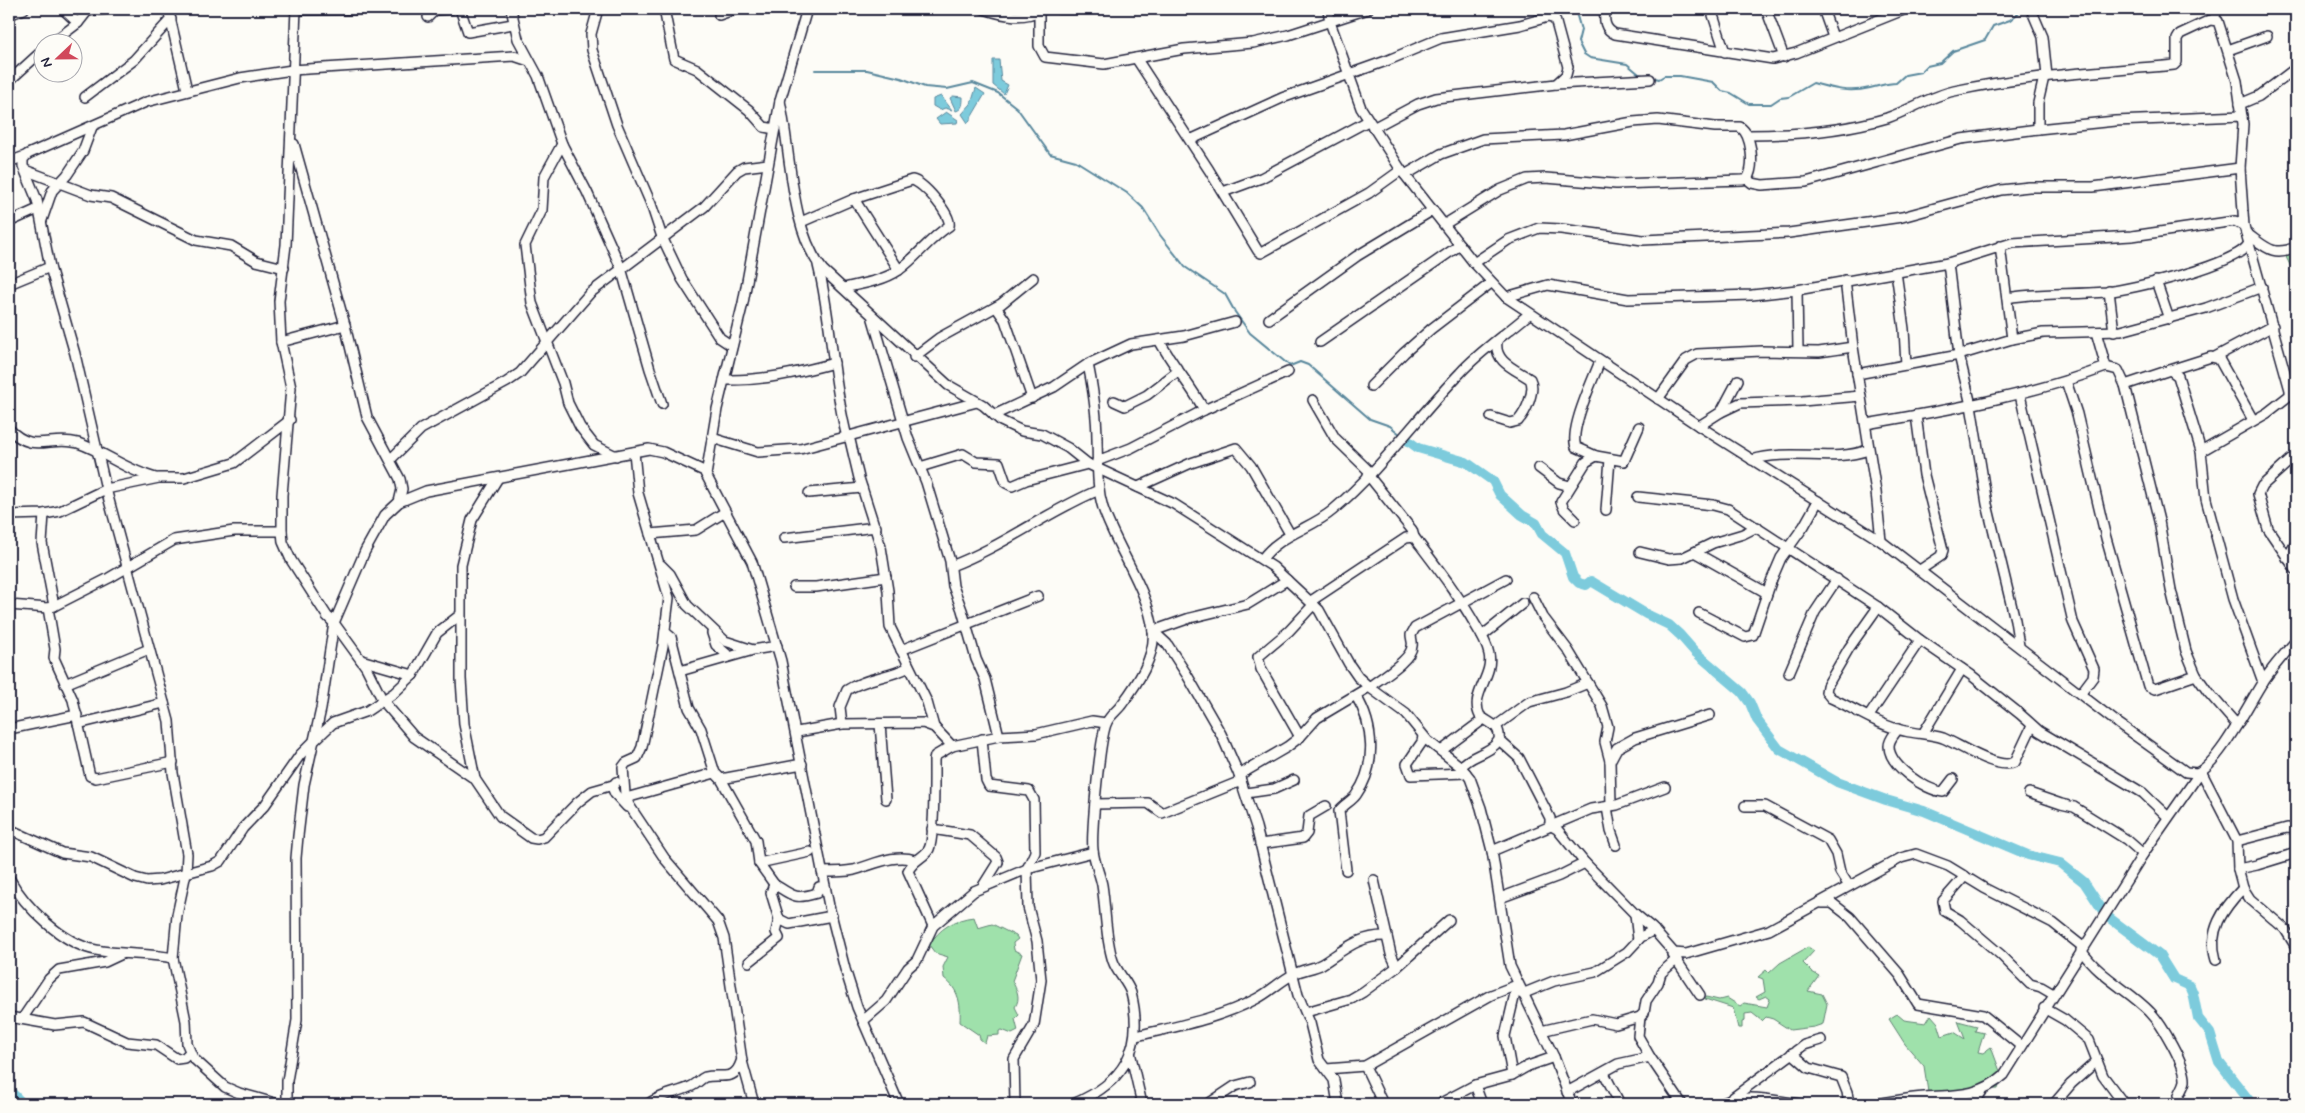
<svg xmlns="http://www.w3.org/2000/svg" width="2305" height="1113" font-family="Mynerve,sans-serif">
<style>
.green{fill:#9fe1ab;stroke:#608273}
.water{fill:#7dcbdc;stroke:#59879c}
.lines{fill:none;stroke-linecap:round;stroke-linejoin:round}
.stream{stroke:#59879c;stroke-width:2}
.river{stroke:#7dcbdc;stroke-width:10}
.minor-casing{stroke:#22223b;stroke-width:12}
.minor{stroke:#fdfcf7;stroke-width:9}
</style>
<rect width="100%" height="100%" fill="#fdfcf7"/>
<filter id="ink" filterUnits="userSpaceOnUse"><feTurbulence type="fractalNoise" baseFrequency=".02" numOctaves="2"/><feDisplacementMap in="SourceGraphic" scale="10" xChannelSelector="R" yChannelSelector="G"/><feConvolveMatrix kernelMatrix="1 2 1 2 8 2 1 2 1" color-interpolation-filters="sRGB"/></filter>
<g filter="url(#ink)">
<g class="green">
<path d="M2296,252V277L2286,257Z"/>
<path d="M974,917L978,928L992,924L1016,936L1018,939L1013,943L1014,950L1022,954L1012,981C1017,990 1021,998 1015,1007L1019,1015L1015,1019L1018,1031L1012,1034L1002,1030L999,1031V1035L987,1036L985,1043L980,1039L979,1035L960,1022C961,1003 959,990 944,978L943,967L948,957L935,953L929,945C939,929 954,919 974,917Z"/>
<path d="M1808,947L1814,951L1803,963L1812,972L1819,976L1808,991L1822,994L1827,1004L1823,1024L1814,1027L1790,1030L1773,1019L1766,1017L1762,1021L1752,1013L1745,1014V1021L1742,1022V1028H1738L1733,1008L1705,999L1706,997L1719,1000L1727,998L1740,1006L1744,1003L1767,1007L1770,999L1766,996L1759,999L1756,997L1765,992L1763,979L1758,977L1766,970L1769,973L1780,963Z"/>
<path d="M1897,1014L1904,1020L1926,1023L1931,1015L1938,1023L1942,1036L1954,1032L1965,1039L1958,1021L1977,1026L1975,1031L1984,1033L1978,1052L1983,1053L1991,1047L2004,1082L1999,1085L1998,1089L1928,1092L1924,1066L1905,1044L1889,1019Z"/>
</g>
<g class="water">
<path d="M993,60H999L1001,81L1008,85L1004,94L993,85Z"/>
<path d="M976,88L985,94L968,123L962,114L971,104Z"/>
<path d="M941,96L952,110L945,108L940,110L933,106V99Z"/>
<path d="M953,96L963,97C963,103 963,109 956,111L950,98Z"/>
<path d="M946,112L958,120L957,123L940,124L936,119Z"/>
</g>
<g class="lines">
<g class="stream">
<path d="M1575,9L1581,30L1578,42L1584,54L1590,58L1627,64L1639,74L1659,79L1664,76H1680L1713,82L1722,91L1731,93L1749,104H1771L1780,98L1789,97L1813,83C1834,89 1849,93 1870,88C1880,86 1887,83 1896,83L1905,75L1921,72L1927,66L1940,63L1953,51L1985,40L1993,26L2010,20L2023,9"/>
<path d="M815,70H867L901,78L925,87L947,89L973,83L998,93L1017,108L1050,154L1076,161L1127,193L1143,208L1160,235L1185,267L1225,294L1235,312L1250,333L1290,366L1300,362L1308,365L1370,419L1390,426L1401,435"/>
</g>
<g class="river">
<path d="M1403,437L1418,448L1466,462L1493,481L1500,495L1522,515L1536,523L1542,534L1565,553L1573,577L1579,583L1586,585L1591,581L1646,614L1669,625L1680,635L1695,652L1742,692L1750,703L1757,720L1779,749L1837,782L1886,800L1924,811L2028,855L2060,863L2084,882L2103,911"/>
<path d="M2108,917L2159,955L2174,979L2190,986L2193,993L2198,1018L2210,1033L2219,1062L2252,1104"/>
<path d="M9,1090L23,1104"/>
</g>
<defs>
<g id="minor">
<path d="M63,9L78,23"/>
<path d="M168,9L187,90"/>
<path d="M296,9L286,245L279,301L281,342L291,388L282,495V531L283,542L291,560L327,616L334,623L366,667L383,701L414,737L475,779L500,816L531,838L537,839L544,837L578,802L592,791L613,785"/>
<path d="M460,9L468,32L513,24"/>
<path d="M511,9L518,39L538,76L562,144L587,192L621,268L650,369L662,404"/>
<path d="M598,9L591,34L592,50L617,125L651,204L662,237L682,279L720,338L732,346"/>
<path d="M664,9L674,59L697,69L749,110L764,127L775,129"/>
<path d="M807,9H831"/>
<path d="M984,9C1005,16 1023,20 1044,9"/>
<path d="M1059,9H1073"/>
<path d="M1328,9L1330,22L1361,108L1401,170L1474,263L1506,297L1699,426L1881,541L2119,724L2186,772L2197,773C2219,763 2248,705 2262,683C2272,668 2284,654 2296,641"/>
<path d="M1605,9C1604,20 1604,29 1615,34L1773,59L1796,53L1906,9"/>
<path d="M1711,9L1725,52"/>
<path d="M1766,9L1784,57"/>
<path d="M1823,9L1833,37"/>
<path d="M2031,9L2043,37L2047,76"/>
<path d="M296,10L401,9"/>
<path d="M87,11L108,9"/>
<path d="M1039,11V46L1045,57L1104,64L1184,49L1253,43L1288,35L1368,9"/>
<path d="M9,15L24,9"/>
<path d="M719,15L736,9"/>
<path d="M428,17L435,10L451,9"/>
<path d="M2214,20L2217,9"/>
<path d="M53,42L78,23L89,9"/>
<path d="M2228,50L2267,36"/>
<path d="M1136,58L1209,170L1258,251L1261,253L1369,193L1401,170"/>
<path d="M9,81L42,51"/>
<path d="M1556,84L1650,79"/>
<path d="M85,97L134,60L171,19"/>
<path d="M780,101C791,151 790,230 823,270L948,385L983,405L1001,421L1022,431L1042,434L1068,448L1088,464L1174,504L1273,567L1319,610L1349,664L1358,677L1369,687C1379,679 1412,660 1412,646C1413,643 1411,638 1411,635L1415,628L1506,579"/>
<path d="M2240,104L2259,96L2296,68"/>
<path d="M2038,129V103L2044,77"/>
<path d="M1748,135C1794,135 1843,131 1887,118C1910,110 1931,96 1954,91C2027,75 2100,72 2174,65L2177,62V39L2180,34L2210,20L2218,21L2237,81L2243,124L2240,168L2244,226L2290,390V395L2267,413L2201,451"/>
<path d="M1190,140L1282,98L1386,61L1441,38L1520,25L1548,17L1555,19L1568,67L1566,75L1556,84L1436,98L1418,104L1373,128"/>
<path d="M294,144L345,325L367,417L400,479L402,489L399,502"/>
<path d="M562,144L544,177L542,210L525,245L532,303L563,383L568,403L580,427L594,445L616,456"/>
<path d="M9,162L25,156"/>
<path d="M25,170L91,195L111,198L196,240L231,246L256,261L284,268"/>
<path d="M1405,175L1441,154L1483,139L1564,135L1633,122L1658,120L1715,127H1740C1752,135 1755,167 1747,179L1743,180L1616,184L1546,178L1527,179L1500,190L1445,224"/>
<path d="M1747,179L1752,183L1762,185L1806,182L1961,139L2038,129L2115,121L2242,116"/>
<path d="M1223,192L1261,178L1368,121"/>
<path d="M854,199L899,270"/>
<path d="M42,220L52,191L67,175L83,151L92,127"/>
<path d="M9,222L38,209"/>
<path d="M801,222L854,199L912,180C923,182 952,215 949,226C930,238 917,257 899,270C883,281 861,284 843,288"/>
<path d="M2246,233C2266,247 2272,257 2296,247"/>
<path d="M2000,246L2012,339"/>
<path d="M1474,263L1508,240L1539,228L1561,229L1643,240L1789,233L1902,217L2001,190L2029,187H2093L2240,168"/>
<path d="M1948,263L1959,355L1971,405L1987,504L2015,620L2019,646"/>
<path d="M818,265C832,321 832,380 847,437"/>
<path d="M1896,272L1904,329L1906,365"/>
<path d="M1845,280L1853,347L1876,492L1881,541"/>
<path d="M2156,281L2169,319"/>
<path d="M9,284L50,267"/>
<path d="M1797,290L1798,350"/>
<path d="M2109,291L2114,332"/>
<path d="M1506,297L1548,285L1628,299L1752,295L1797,290L1948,263L2012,243L2132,236L2235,221L2244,226"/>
<path d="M2007,298C2040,292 2073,295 2106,292C2132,289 2239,265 2249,243"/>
<path d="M996,307L1005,320L1032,398"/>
<path d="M873,319L908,438L926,482L950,561L953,586L962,610L976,659L985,679L999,736"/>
<path d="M1269,319L1357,256L1433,210"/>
<path d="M2096,332L2106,367"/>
<path d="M1159,340C1172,365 1191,385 1204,410"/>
<path d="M281,342L345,325"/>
<path d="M1320,342L1460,245"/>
<path d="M914,357L939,338L1001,304L1033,278"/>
<path d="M2215,357L2273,326"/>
<path d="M1600,361C1593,380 1569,429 1576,447L1596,456L1624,461L1639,427"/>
<path d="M2170,370L2211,357L2219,359L2253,420"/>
<path d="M1857,374L1959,355L2012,339L2043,333L2121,331L2206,308L2262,287"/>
<path d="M724,380C762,381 797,373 834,363"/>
<path d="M2066,381L2077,414L2106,538L2148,686L2155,689L2196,675"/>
<path d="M2125,385L2170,370L2178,376L2201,451L2206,499L2233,599L2263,682"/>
<path d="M1371,386L1404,353L1431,329L1491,283"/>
<path d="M2020,395L2073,622L2094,669L2093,677L2081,693"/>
<path d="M1658,399L1686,360L1697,354L1762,351L1819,352L1853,347"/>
<path d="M1313,400L1335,438L1371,473"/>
<path d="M1114,401L1125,406L1147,395L1178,371"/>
<path d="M1721,412L1738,380"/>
<path d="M994,415L1054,387L1088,364L1131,344L1184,336L1235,322"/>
<path d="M1916,415L1924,475L1943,550L1941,556L1920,570"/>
<path d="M1491,417L1510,423L1518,421C1526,412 1536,390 1530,379C1515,369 1494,362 1497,342"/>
<path d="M1866,424C1948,410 2028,396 2106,367L2118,370L2125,385L2159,521L2171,590L2186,651L2196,675L2208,692L2237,725"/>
<path d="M1699,426L1721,412L1740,403L1802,401L1861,396"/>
<path d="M9,429C34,455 50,435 78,443C105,452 127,471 156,478"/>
<path d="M849,436L859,478L881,547L888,591L890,627L927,702L934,727"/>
<path d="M712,438L758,452L800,449L977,402"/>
<path d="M634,452L638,493L669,598L663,646L642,747L637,758L626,763L623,767L625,794L629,805L665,859L718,921L724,938L742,1061L754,1104"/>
<path d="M2296,455L2262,486L2258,494L2268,529L2296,570"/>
<path d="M391,459L421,429L507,382L520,373L590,293L704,207L737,171L744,167L768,164"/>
<path d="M1752,460C1790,448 1832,463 1868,450"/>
<path d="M1097,461L1131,448L1204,410L1288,372"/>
<path d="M920,467L963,454L976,462L999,463L1006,483L1012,486L1026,480L1088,464"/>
<path d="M1539,468L1559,483L1570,486"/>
<path d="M706,475L717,409L743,303L780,101L807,9"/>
<path d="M1368,475L1412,530L1414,537C1436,566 1458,594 1476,626C1481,634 1487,644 1489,654C1494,676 1469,695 1480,716C1490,724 1501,725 1499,740C1489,755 1471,754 1461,767"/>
<path d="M1138,487L1191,463L1236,448L1251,466L1290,534"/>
<path d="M809,493L862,488"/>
<path d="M1638,497L1713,505L1728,509L1878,607L1920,640L1971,675L2020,714L2039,731L2143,793L2168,817"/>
<path d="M1606,510L1610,459"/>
<path d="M44,514L42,543L54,606"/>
<path d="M9,515L44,514L60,511L106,489L159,478H184L234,463L290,420"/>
<path d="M1575,520L1564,509L1561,502L1586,462L1596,456"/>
<path d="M650,534L696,530L725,512"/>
<path d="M784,538L876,527"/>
<path d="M1640,552L1669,559L1682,558L1713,543L1743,534L1757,527"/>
<path d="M1696,553L1767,593"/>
<path d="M2287,558L2296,543"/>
<path d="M1262,559C1280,534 1311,529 1333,510C1380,470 1417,418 1460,373C1480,351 1506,334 1529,314"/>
<path d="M661,565L670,574L687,605L725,641L753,650L777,646"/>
<path d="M951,566C1002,547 1048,511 1099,490"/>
<path d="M794,587H816L886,577"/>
<path d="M1533,597L1543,617L1568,650L1602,706L1608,727L1605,742L1610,761"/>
<path d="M1311,601L1406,538L1414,537"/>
<path d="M9,605L48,608L54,606L109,578L174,540L234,531H282"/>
<path d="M1878,607L1849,648L1827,686L1826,692L1831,698C1853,708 1882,727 1905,731C1919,734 1930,734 1943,738C1960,745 1998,771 2015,762L2032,726"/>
<path d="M48,608L55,649L54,658L73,700L90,776L96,778L173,762"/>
<path d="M1699,613L1745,637L1753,635L1772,579L1781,558L1804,526L1818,501"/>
<path d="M1153,631L1167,644L1187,675L1221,734L1239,775L1256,827L1298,995L1310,1023L1319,1060L1334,1080L1338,1104"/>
<path d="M1153,631L1190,618L1248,604L1287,580"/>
<path d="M665,632L671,637L689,708L701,729L715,773L721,779L756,841L759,863L774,884"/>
<path d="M712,633L716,645L729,656"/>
<path d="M1482,636L1523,603"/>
<path d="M901,650L1038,596"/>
<path d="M361,660L413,675"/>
<path d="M680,671L750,651"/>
<path d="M1789,673L1815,612L1837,579"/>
<path d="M65,684L149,649"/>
<path d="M1869,716L1920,640"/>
<path d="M78,724L164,703"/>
<path d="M842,724L840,707L847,690C867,677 889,678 909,667"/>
<path d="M880,724L886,799"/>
<path d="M1496,726L1529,702L1566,692L1588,683"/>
<path d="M9,729L77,715"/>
<path d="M1898,729C1895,734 1889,739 1889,746C1889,766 1925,790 1943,792L1953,779"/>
<path d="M797,732L842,724L923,723L934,727L952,746L999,736L1036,734L1092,721L1106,723"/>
<path d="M1924,732L1962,669"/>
<path d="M1423,736L1422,742L1407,764L1411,775L1466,773"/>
<path d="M1300,737L1261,669L1258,657L1289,631L1314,604"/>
<path d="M982,739L986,780L989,786L1029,791L1034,800L1035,852L1027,869L1028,907L1037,941L1041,980L1034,1025L1014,1059L1015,1104"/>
<path d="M1499,740L1519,758L1550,818V825L1557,829L1585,863L1635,914L1652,928L1674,953L1686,954L1769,930L1901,858L1916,854L1948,866L1984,888L2053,923L2083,947"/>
<path d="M1441,751L1484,719"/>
<path d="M1239,775L1287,747L1300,737L1317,718L1369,687L1406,714L1428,741L1461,767L1470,778L1481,808L1492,851L1510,966L1554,1057L1572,1104"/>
<path d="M475,779L464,724L461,679V565L472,520L498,478"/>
<path d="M721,779L802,764"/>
<path d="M616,782L612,787L615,794L627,807"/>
<path d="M1246,793L1274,789L1294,780"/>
<path d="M2029,793L2061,804L2074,807L2127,840L2143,854"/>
<path d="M626,798L715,773"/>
<path d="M1095,804L1148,803L1162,813L1241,781"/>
<path d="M1611,806L1610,761L1617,748L1635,738L1710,715"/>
<path d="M1745,806H1765L1828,840L1836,854L1840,872L1849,886"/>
<path d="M1607,807L1611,831L1616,845"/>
<path d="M9,829L62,853L91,857L135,878L147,881L160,880L212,866L221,861L243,828L265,805L300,755L312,743L333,723L367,711L394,693L413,675L437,633L460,615"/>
<path d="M932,829L970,835L996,857L998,862L983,886"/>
<path d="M2237,841L2287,828L2296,829"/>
<path d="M1260,844L1303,838L1307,833L1309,816L1326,806"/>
<path d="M1492,851L1591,809L1617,805L1665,787"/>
<path d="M759,863L810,852"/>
<path d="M2238,869L2257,865L2296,853"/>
<path d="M1346,870L1339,811C1344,804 1352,801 1356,795C1377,766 1374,725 1356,696"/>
<path d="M822,872C833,872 844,872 854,870C873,865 894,853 915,860"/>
<path d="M1965,876L1943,901L1945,911L1960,920L2001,955L2030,984L2041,987L2053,994"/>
<path d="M9,878C25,907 63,944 96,950C122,955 148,953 173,958"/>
<path d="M1374,880L1391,954L1397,967"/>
<path d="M1500,898L1559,876L1585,863"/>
<path d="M1822,903H1832L1850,917L1900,975L1918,1004L1983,1015L2021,1046"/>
<path d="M1635,914L1638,940"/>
<path d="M779,919L771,893L774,884C793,896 794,900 817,893L819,887L825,886"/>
<path d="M933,926L908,871C914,859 924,858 929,849C935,837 934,777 934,760L935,756L952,746"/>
<path d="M2081,950C2099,977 2129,990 2150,1012C2161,1023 2186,1065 2185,1081C2184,1086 2181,1090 2179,1095"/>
<path d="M1673,955L1700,995"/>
<path d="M2216,960C2207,931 2223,909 2243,888"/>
<path d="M749,962L779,938L776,932L779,919L789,924L832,916"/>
<path d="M1522,994L1554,981L1595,972L1627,952L1641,937L1654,930"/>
<path d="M2044,1008L2065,1020L2089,1040L2103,1076L2124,1104"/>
<path d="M1306,1012L1351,999L1363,992L1397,967L1449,920"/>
<path d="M9,1017L55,1025L84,1022L127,1042L156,1045L177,1059L184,1058L190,1052"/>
<path d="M1640,1017L1638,1036L1650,1057L1682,1104"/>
<path d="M22,1019L49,979L59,970L105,962L122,954"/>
<path d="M863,1021L886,1001L908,968L917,960L933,926L974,891L1027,869L1093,852"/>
<path d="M1541,1031L1592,1019L1616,1024L1640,1017L1644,1013L1646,1001L1658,983L1661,973L1677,959"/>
<path d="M1136,1036C1177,1026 1218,1019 1256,999C1270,992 1280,981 1294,974C1303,969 1313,969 1322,964C1344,950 1359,935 1387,936"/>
<path d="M1130,1052L1142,1104"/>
<path d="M1792,1053L1809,1068L1841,1077L1847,1092L1849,1104"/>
<path d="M1365,1066L1383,1104"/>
<path d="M1326,1069L1365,1066L1491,995L1517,985L1505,1036L1512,1075"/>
<path d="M1604,1073L1620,1104"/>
<path d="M1475,1085L1482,1104"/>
<path d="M1567,1092L1618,1064L1650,1057"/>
<path d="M1731,1099L1804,1045L1821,1040"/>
<path d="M278,1104L239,1093L225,1087L193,1058L187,1044L186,1021L173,958L177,915L186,873L187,854L173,773L169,721L106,489L75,354L50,267L37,200L23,166V159L28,154L146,102L240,78L292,70L514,56L529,61"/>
<path d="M287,1104V1081L297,1020L296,858L298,836L304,785L321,709L334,623L365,551L385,515L399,502L426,491L649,449L663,452L704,471L752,562L781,661L829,906L845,969L857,1007L899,1104"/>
<path d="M648,1104C661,1094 678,1093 692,1086C697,1084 700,1079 705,1077C721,1073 734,1083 741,1062"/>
<path d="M1073,1104C1124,1083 1145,1048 1131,993C1127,981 1117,973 1113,961C1105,937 1106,910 1102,885C1100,874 1094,862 1093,850C1091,833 1100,735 1107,722C1110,715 1118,710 1122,704C1137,684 1156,656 1153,631C1149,591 1116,547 1103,508C1096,485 1098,463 1097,440C1097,414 1093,389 1088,364"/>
<path d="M1208,1104L1235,1086L1250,1082"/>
<path d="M1439,1104L1475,1085L1512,1075L1528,1066L1554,1057"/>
<path d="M1721,1104C1743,1092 1775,1101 1799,1104"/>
<path d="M1874,1104C1891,1102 1907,1098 1924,1097C1955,1095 1980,1097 2004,1075L2143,854L2201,771L2237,841L2238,869L2243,888L2250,899L2285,929L2296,947"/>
<path d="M1974,1104L1982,1091"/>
<path d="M2054,1104L2071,1084L2097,1061"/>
</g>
</defs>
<use href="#minor" class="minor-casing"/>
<use href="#minor" class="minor"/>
</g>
</g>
<rect width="2305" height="1113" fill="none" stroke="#fdfcf7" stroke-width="30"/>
<rect x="15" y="15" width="2275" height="1083" fill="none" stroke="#22223b" stroke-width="2" filter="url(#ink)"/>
<g transform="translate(58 58) rotate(248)"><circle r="24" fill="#fdfcf7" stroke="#a5a5ac"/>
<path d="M0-4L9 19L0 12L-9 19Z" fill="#d1495b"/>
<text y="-8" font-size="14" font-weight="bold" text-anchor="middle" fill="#22223b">N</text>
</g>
</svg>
